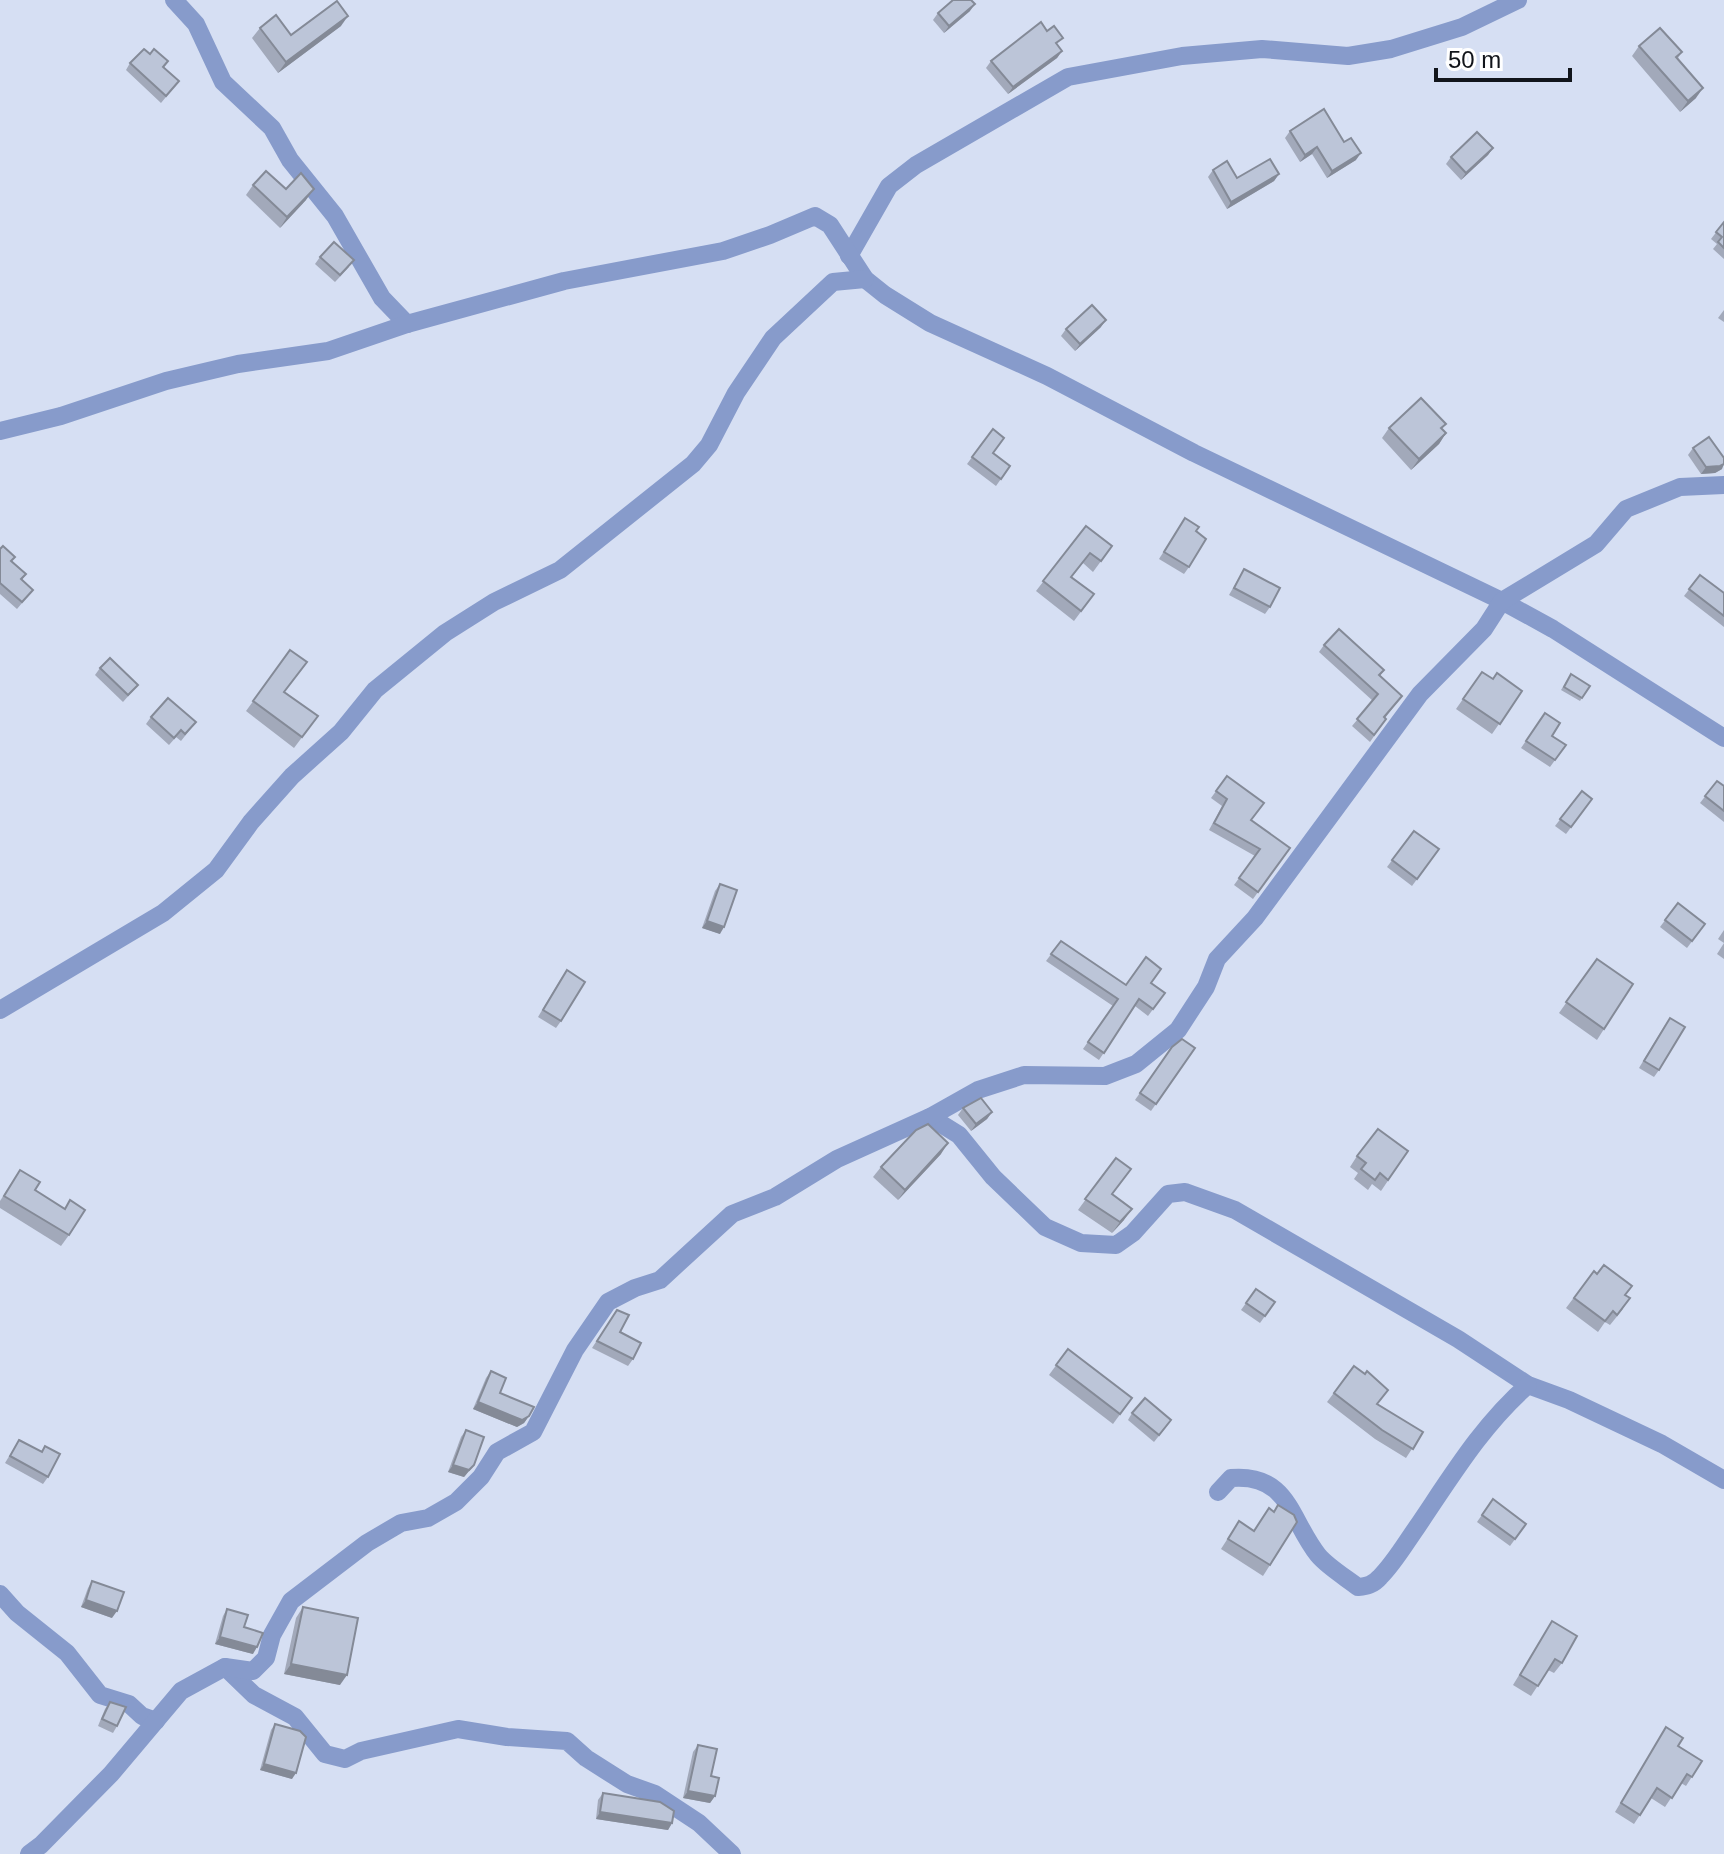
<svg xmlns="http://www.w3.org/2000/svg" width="1724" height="1854" font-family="Arial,sans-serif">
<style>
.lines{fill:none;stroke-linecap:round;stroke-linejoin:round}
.minor{stroke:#879bcb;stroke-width:18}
.wall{fill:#a2a9ba}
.shaded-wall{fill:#848a97}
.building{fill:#bcc5d8;stroke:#848a97;stroke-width:2}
</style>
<rect width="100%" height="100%" fill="#d6dff3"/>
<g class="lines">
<g class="minor">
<path d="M174,0L196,24L223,82L272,128L290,160L335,216L382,298L407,324"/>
<path d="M849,256L889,186L916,165L1068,77L1182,56L1262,49L1348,56L1391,49L1462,27L1518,0"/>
<path d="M0,431L61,416L166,381L238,364L328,351L407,324L564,281L723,251L770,235L815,216L830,225L865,279L885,295L930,323L1047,376L1194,453L1502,601L1553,629L1724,738"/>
<path d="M0,1010L163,913L216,870L251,822L292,776L341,732L375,690L445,633L494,602L560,570L693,464L709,445L736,393L773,338L833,282L865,279"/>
<path d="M930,1117L959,1135L993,1177L1045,1227L1081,1243L1116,1245L1133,1233L1168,1194L1185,1192L1235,1210L1458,1339L1528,1385L1569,1400L1662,1444L1724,1480"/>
<path d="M1218,1492L1231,1478C1289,1473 1290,1520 1318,1555C1328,1567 1345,1577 1358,1587C1367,1586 1373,1585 1380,1577C1394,1563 1405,1544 1417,1527C1451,1477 1482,1425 1528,1385"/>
<path d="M0,1594L17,1613L67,1653L100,1695L129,1704L142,1716L156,1721"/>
<path d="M225,1667L254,1695L295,1717L325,1754L345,1759L361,1751L458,1729L507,1737L567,1741L586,1758L627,1784L655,1794L699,1823L732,1854"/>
<path d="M29,1854L41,1845L111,1774L181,1691L225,1667L253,1671L266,1658L272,1635L291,1601L367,1543L401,1523L428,1518L456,1502L481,1477L497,1452L533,1432L575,1350L608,1302L635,1288L660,1280L732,1214L775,1197L837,1159L930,1117L978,1090L1024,1075L1105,1076L1136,1064L1178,1030L1206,987L1217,959L1255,918L1420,694L1484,629L1502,601L1596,544L1626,509L1680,487L1724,485"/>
</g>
</g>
<g class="wall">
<path d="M970,11L944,33L933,20L938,13Z"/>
<path d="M341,26L278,73L252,38L260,28L291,35Z"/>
<path d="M1057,45L1062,51L1057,58L1008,94L986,68L991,61Z"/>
<path d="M1639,46L1682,52L1678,58L1696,98L1680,112L1632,56Z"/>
<path d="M150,54L168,61L164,67L179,81L161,103L126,70L130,63Z"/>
<path d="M1290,131L1356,160L1327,178L1312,154L1300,162L1285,138Z"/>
<path d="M1493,148L1488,155L1461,180L1446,164L1451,157Z"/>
<path d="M1213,170L1237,178L1279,174L1274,181L1227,209L1208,177Z"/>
<path d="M253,185L286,189L306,200L280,228L246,195Z"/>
<path d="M1724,222V259L1713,249L1717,244L1711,239Z"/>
<path d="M320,257L349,267L335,282L315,264Z"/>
<path d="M1724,310V322L1718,318Z"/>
<path d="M1101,327L1075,351L1061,336L1066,329Z"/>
<path d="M1446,424L1442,429L1446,433L1439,444L1411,470L1382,438L1389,428Z"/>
<path d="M993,429V453L1010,466L996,486L967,464Z"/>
<path d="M1693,448L1722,469L1715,473L1701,474L1688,455Z"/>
<path d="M1185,518L1196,531L1189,567L1184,574L1159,559Z"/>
<path d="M1086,526L1112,546L1093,572L1083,563L1072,577L1094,594L1074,621L1036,591Z"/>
<path d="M0,549L26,574L22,580L33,590L17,609L0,594Z"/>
<path d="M1244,569L1270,607L1265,614L1229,595Z"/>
<path d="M1700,575L1724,593V627L1684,596Z"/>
<path d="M1324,645L1384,670L1380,676L1402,696L1385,718L1386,719L1370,742L1352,726L1373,701L1319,652Z"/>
<path d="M290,650L285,692L318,716L294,748L246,711Z"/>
<path d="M100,668L138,685L123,702L95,675Z"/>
<path d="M1482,672L1493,679L1522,691L1492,734L1456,709Z"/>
<path d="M1571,674L1590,686L1580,701L1561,690Z"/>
<path d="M1545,713L1552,736L1566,745L1550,767L1521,748Z"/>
<path d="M151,717L196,722L181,741L176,737L169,745L146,724Z"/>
<path d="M1227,776L1251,820L1290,848L1253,899L1234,885L1255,856L1209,830L1222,806L1211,798Z"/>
<path d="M1717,781L1724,786V822L1700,803Z"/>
<path d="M1582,791L1592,799L1566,834L1555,826Z"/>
<path d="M1414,831L1439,849L1412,886L1387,867Z"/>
<path d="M720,884V934L702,928L715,891Z"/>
<path d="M1678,903L1705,924L1687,948L1660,927Z"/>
<path d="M1724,930V943L1718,939Z"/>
<path d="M1061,941L1126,985L1151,983L1165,993L1148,1016L1135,1006L1099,1060L1083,1049L1113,1006L1046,961Z"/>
<path d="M1724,943V959L1717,954Z"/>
<path d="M1597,959L1604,1029L1597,1040L1559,1013Z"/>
<path d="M562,977L561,1021L556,1028L538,1017Z"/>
<path d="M1665,1025L1659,1070L1654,1077L1639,1068Z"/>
<path d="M1172,1047L1195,1048L1151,1111L1135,1100Z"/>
<path d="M963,1108L992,1112L987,1119L971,1131L958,1115Z"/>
<path d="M1408,1151L1381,1191L1372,1184L1368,1190L1354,1179L1358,1173L1350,1167L1357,1156Z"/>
<path d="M941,1154L898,1200L873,1177L881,1167Z"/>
<path d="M1116,1158L1112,1195L1124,1220L1112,1233L1078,1210Z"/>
<path d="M20,1170L69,1235L61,1246L0,1208V1201Z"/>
<path d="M1594,1271L1626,1295L1623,1309L1610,1325L1605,1322L1598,1332L1566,1308Z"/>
<path d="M1256,1289L1275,1302L1260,1323L1241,1310Z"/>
<path d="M617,1310L620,1332L633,1359L628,1366L592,1348Z"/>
<path d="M1068,1349L1132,1398L1113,1424L1049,1375Z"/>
<path d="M1354,1366L1377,1404L1423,1432L1406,1458L1375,1439L1327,1402Z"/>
<path d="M491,1371L500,1393L529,1416L524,1423L517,1427L473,1409L486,1378Z"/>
<path d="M1132,1413L1166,1427L1154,1442L1128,1420Z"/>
<path d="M466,1430L474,1465L464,1477L448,1472L461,1437Z"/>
<path d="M19,1440L41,1452L45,1446L48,1477L43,1484L5,1463Z"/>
<path d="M1493,1499L1526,1524L1510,1546L1477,1522Z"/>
<path d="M1239,1521L1270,1565L1263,1576L1221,1549Z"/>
<path d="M92,1581L112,1618L81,1607L88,1588Z"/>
<path d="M303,1607L340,1685L284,1674L296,1618Z"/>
<path d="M227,1609L244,1627L253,1654L215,1644L223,1616Z"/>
<path d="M1552,1621L1562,1663L1554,1673L1548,1670L1531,1696L1513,1685Z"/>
<path d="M110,1702L117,1726L113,1733L98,1726L105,1709Z"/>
<path d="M275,1724L292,1779L260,1770L271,1730Z"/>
<path d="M1666,1727L1678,1746L1702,1761L1686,1786L1681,1783L1665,1807L1651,1798L1634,1824L1615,1812Z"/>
<path d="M698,1745L711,1776L715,1796L710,1803L683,1798L693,1752Z"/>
<path d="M603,1793L672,1823L668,1830L596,1819L598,1800Z"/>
</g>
<g class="shaded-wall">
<path d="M975,4L970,11L944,33L949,26Z"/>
<path d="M348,16L341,26L278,73L286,62Z"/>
<path d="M1062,51L1057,58L1008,94L1013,87Z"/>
<path d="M1703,88L1696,98L1680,112L1688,101Z"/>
<path d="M1317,147L1312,154L1300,162L1305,155Z"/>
<path d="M1493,148L1488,155L1461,180L1466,173Z"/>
<path d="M1361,153L1356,160L1327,178L1332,171Z"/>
<path d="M1279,174L1274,181L1227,209L1231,202Z"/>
<path d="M314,189L306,200L280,228L287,217Z"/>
<path d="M1106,320L1101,327L1075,351L1080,344Z"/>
<path d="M1446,433L1439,444L1411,470L1419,459Z"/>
<path d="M1724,464L1722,469L1715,473L1701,474L1706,467Z"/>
<path d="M707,921L724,927L720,934L702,928Z"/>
<path d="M992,1112L987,1119L971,1131L976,1124Z"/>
<path d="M948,1143L941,1154L898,1200L905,1190Z"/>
<path d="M1132,1209L1124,1220L1112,1233L1120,1222Z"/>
<path d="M478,1402L529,1416L524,1423L517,1427L473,1409Z"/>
<path d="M453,1465H474L464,1477L448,1472Z"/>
<path d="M86,1600L117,1611L112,1618L81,1607Z"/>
<path d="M220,1637L257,1647L253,1654L215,1644Z"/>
<path d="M291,1664L347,1675L340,1685L284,1674Z"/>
<path d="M264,1764L296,1773L292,1779L260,1770Z"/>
<path d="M688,1791L715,1796L710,1803L683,1798Z"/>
<path d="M600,1812L672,1823L668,1830L596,1819Z"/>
</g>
<g class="building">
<path d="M953,0H971L975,4L949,26L938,13Z"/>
<path d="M337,1L348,16L286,62L260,28L276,15L291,35Z"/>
<path d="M1041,22L1047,31L1054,26L1063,38L1056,43L1062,51L1013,87L991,61Z"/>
<path d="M1660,28L1682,52L1676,57L1703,88L1688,101L1639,46Z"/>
<path d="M144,49L150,54L154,49L168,61L163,67L179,81L166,96L130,63Z"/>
<path d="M1324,109L1344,142L1351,138L1361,153L1332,171L1317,147L1305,155L1290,131Z"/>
<path d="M1477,132L1493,148L1466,173L1451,157Z"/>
<path d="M1270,159L1279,174L1231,202L1213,170L1227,161L1237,178Z"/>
<path d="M266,171L286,189L301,173L314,189L287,217L253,185Z"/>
<path d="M1724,222V248L1718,242L1722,237L1716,232Z"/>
<path d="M334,242L354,260L340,275L320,257Z"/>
<path d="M1092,305L1106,320L1080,344L1066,329Z"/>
<path d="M1421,398L1446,424L1441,428L1446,433L1419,459L1389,428Z"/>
<path d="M993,429L1004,438L993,453L1010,466L1001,479L972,457Z"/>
<path d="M1709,437L1724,458V464L1720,466L1706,467L1693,448Z"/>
<path d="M1185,518L1199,527L1196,531L1206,539L1189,567L1164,552Z"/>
<path d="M1086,526L1112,546L1101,561L1090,553L1071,577L1094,594L1081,611L1043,581Z"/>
<path d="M3,546L15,557L11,561L26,574L21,579L33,590L22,602L0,583V549Z"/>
<path d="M1244,569L1280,588L1270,607L1234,588Z"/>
<path d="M1700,575L1724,593V616L1689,589Z"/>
<path d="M1339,629L1384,670L1379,675L1402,696L1384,717L1386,719L1374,735L1357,719L1378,694L1324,645Z"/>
<path d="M290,650L307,662L284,692L318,716L302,737L253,701Z"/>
<path d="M110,658L138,685L128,695L100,668Z"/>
<path d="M1482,672L1493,679L1497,673L1522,691L1500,724L1463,699Z"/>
<path d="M1571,674L1590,686L1582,698L1564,687Z"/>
<path d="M168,698L196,722L185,734L181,730L174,738L151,717Z"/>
<path d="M1545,713L1560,723L1552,736L1566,745L1555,760L1526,741Z"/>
<path d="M1227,776L1264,803L1251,820L1290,848L1258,892L1239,878L1260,849L1214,823L1227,799L1216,791Z"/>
<path d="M1717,781L1724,786V811L1705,796Z"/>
<path d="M1582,791L1592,799L1571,827L1560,819Z"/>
<path d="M1414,831L1439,849L1417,879L1392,860Z"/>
<path d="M720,884L737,890L724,927L707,921Z"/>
<path d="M1678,903L1705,924L1692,941L1665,920Z"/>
<path d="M1061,941L1126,985L1146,957L1161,969L1151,983L1165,993L1153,1009L1139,999L1104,1053L1088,1042L1118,999L1051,954Z"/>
<path d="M1597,959L1633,984L1604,1029L1566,1002Z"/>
<path d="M567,970L585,982L561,1021L543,1010Z"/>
<path d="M1670,1018L1685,1027L1659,1070L1644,1061Z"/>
<path d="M1182,1039L1195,1048L1156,1104L1140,1093L1172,1047Z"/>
<path d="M981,1098L992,1112L976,1124L963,1108Z"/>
<path d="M928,1124L948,1143L905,1190L881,1167L916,1130Z"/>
<path d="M1378,1129L1408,1151L1388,1180L1380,1173L1375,1180L1361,1169L1366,1163L1357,1156Z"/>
<path d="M1116,1158L1131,1169L1112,1194L1132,1209L1120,1222L1085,1199Z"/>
<path d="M20,1170L40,1182L35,1190L65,1209L70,1200L85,1210L69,1235L4,1196Z"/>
<path d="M1604,1265L1632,1286L1625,1295L1630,1298L1617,1315L1613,1311L1605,1321L1574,1298L1594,1271L1597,1274Z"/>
<path d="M1256,1289L1275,1302L1265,1316L1246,1303Z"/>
<path d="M617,1310L629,1315L620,1332L641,1343L633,1359L597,1341Z"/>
<path d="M1068,1349L1132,1398L1120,1414L1056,1365Z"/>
<path d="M1354,1366L1365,1374L1367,1371L1388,1390L1377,1404L1423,1432L1413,1449L1382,1430L1334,1393Z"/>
<path d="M491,1371L506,1378L500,1393L534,1407L529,1416L522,1420L478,1402Z"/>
<path d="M1145,1398L1171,1420L1159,1435L1132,1413Z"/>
<path d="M466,1430L484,1437L474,1465L469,1470L453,1465Z"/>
<path d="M19,1440L42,1452L45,1446L60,1454L48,1477L10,1456Z"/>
<path d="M1493,1499L1526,1524L1515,1539L1482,1515Z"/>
<path d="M1278,1505L1294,1515L1297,1522L1270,1565L1228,1539L1239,1521L1254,1531L1269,1508L1274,1512Z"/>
<path d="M92,1581L124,1592L117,1611L86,1600Z"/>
<path d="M303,1607L358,1618L347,1675L291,1664Z"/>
<path d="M227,1609L248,1615L244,1627L263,1633L257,1647L220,1637Z"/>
<path d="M1552,1621L1577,1636L1562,1663L1555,1659L1538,1686L1520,1675Z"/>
<path d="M110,1702L126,1707L117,1726L102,1719Z"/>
<path d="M275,1724L300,1731L306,1737L296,1773L264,1764Z"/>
<path d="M1666,1727L1683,1738L1678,1746L1702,1761L1692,1777L1687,1774L1672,1798L1657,1788L1640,1815L1621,1803Z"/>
<path d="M698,1745L717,1749L711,1776L719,1778L715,1796L688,1791Z"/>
<path d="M603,1793L660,1802L674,1811L672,1823L600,1812Z"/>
</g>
<path d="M1436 68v12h134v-12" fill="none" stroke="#12151b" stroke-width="4"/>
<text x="1448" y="68" font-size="24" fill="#12151b" stroke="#ffffff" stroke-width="6" paint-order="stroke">50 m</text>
</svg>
